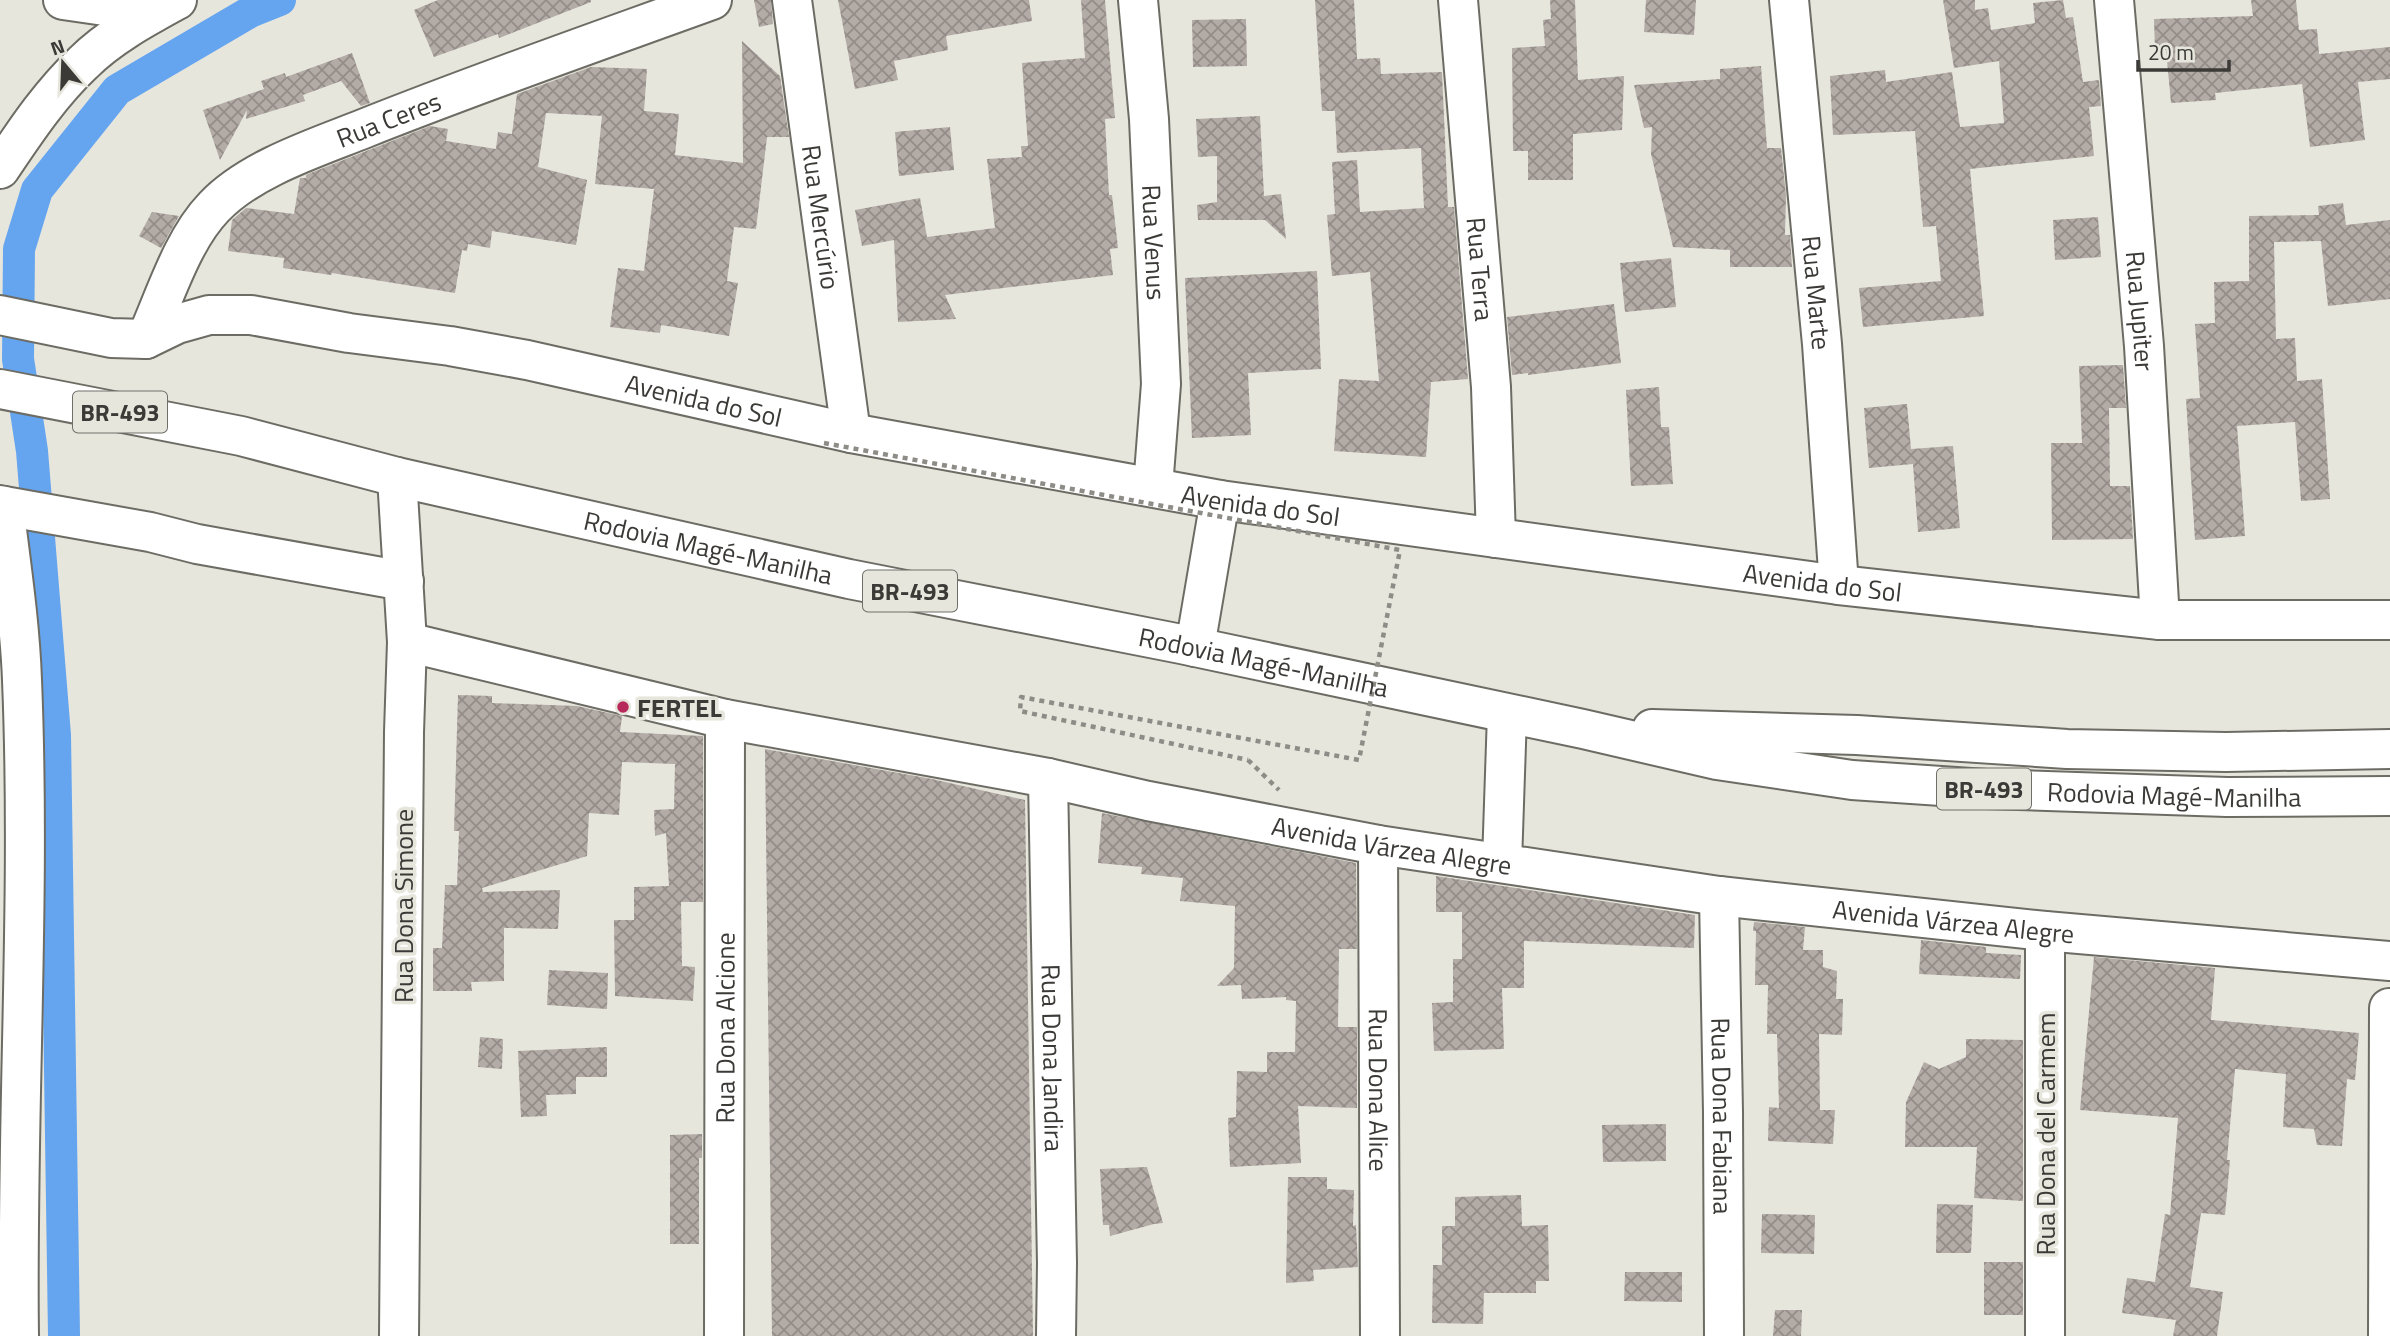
<svg xmlns="http://www.w3.org/2000/svg" width="2390" height="1336" font-family="'Titillium Web',sans-serif">
<style>
.lines{fill:none;stroke-linecap:round;stroke-linejoin:round}
.canal{stroke:#65a5ef;stroke-width:32}
.building{fill:url(#building-cross-hatch)}
.minor-casing{stroke:#6d6c64;stroke-width:42}
.highway-casing{stroke:#6d6c64;stroke-width:42}
.path{stroke:#8d8c86;stroke-width:4.5;stroke-dasharray:5 5;stroke-linecap:butt}
.minor{stroke:#fff;stroke-width:38}
.highway{stroke:#fff;stroke-width:38}
.path-bridge{stroke:#8d8c86;stroke-width:4.5;stroke-dasharray:5 5;stroke-linecap:butt}
.poi-dot{fill:#b7295b;stroke:#e7e6dd;stroke-width:2.5}
.labels{text-anchor:middle;dominant-baseline:central;stroke-width:7;stroke-linejoin:round;paint-order:stroke}
.shield{fill:#e7e6dd;stroke:#6f6e69;stroke-width:2}
.shield-label{font-size:24px;font-weight:bold;fill:#3b3a37}
.street-label{font-size:26px;fill:#3b3a37;stroke:#e7e6dd}
.poi-label{font-size:26px;font-weight:bold;fill:#3b3a37;stroke:#e7e6dd;text-anchor:start}
</style>
<defs>
<pattern id="building-cross-hatch" width="8" height="8" patternUnits="userSpaceOnUse" patternTransform="scale(1.75)"><rect width="8" height="8" fill="#b3aba6"/><path d="M0 0l8 8M0 8l8-8" fill="none" stroke="#938c88"/></pattern>
</defs>
<rect width="100%" height="100%" fill="#e7e6dd"/>
<g class="lines">
<path class="canal" d="M64,1336L55,735L32,451L18,359L19,249L37,190L117,90L250,12L280,0"/>
</g>
<g class="building">
<path d="M438,0H591V2L499,38L498,34L434,57L414,10Z"/>
<path d="M754,0H771L773,24L759,27Z"/>
<path d="M838,0H1029L1032,21L946,36L948,50L894,61L898,80L855,89Z"/>
<path d="M1081,0H1105L1115,118L1105,119L1109,195H1112L1118,248L1110,249L1113,275L945,295L956,319L898,322L894,240L862,246L855,210L920,198L927,237L995,228L987,159L1022,157L1021,146H1028L1022,63L1085,58Z"/>
<path d="M1315,0H1354L1357,59L1380,58L1381,74L1442,72L1448,207H1454L1468,379L1431,382L1426,457L1334,451L1339,379L1379,381L1370,272L1332,276L1327,215L1335,214L1332,162L1357,160L1360,212L1424,208L1421,148L1337,153L1335,111H1322Z"/>
<path d="M1550,0H1575L1578,80L1624,76L1622,130L1573,134V180H1528V151H1513L1512,48L1545,46L1543,20L1551,19Z"/>
<path d="M1646,0H1696L1694,35L1644,32Z"/>
<path d="M1943,0H1975V10L1988,8L1991,30L2035,23L2033,3L2063,0L2066,18L2073,17L2083,82L2099,80L2101,106L2089,107L2094,156L1970,169L1984,316L1863,327L1859,288L1941,281L1936,226L1923,227L1915,131L1833,135L1830,76L1885,70L1886,82L1952,72L1960,127L2004,123L1999,61L1954,68Z"/>
<path d="M2251,0H2296L2299,30L2317,29L2319,54L2390,47V79L2358,82L2365,140L2310,147L2302,84L2215,93L2216,100L2171,103L2166,50H2155L2154,19L2253,16Z"/>
<path d="M1246,19L1247,66L1193,67L1192,20Z"/>
<path d="M742,41L780,76L789,137H767L756,229L734,227L727,281L738,283L729,336L661,325L660,333L610,327L618,268L644,271L654,189L595,184L602,116L546,113L538,167L587,180L576,245L492,231L490,248L468,244L467,251L462,250L455,293L332,273L331,275L283,268L284,258L228,251L232,220L246,208L294,214L300,178H306V175L313,172L430,126L448,129L446,141L496,149L498,132L512,134L517,94L591,67L647,69L644,111L679,114L675,155L743,163Z"/>
<path d="M352,53L370,103L361,106L341,81L303,95L305,101L246,119L247,110L220,160L203,110L264,89L261,81L285,73L286,77Z"/>
<path d="M1761,66L1767,148H1781L1786,195L1785,235H1790L1792,267H1730V250L1673,247L1651,154L1652,127L1644,128L1634,85L1720,79V69Z"/>
<path d="M1260,116L1264,196L1281,194L1286,239L1265,220H1198L1197,205L1217,202V156L1198,157L1196,119Z"/>
<path d="M950,127L954,170L899,176L895,132Z"/>
<path d="M2343,203L2346,225L2390,220V299L2328,306L2321,241L2274,242L2276,339L2295,338L2297,381L2322,379L2330,499L2301,501L2295,422L2237,426L2245,536L2195,540L2186,399L2200,398L2195,324L2215,323L2214,282L2249,281V216L2319,215L2318,206Z"/>
<path d="M152,212L179,216L161,248L139,236Z"/>
<path d="M2098,217L2101,257L2055,260L2053,220Z"/>
<path d="M1671,258L1676,307L1625,312L1620,263Z"/>
<path d="M1317,271L1321,369L1248,373L1251,435L1192,438L1185,278Z"/>
<path d="M1614,304L1621,363L1528,375V373L1512,375L1507,317Z"/>
<path d="M2123,365L2126,408H2109L2110,486H2130L2133,539L2052,540L2051,443H2082L2079,366Z"/>
<path d="M1659,387L1661,427H1669L1673,484L1631,486L1626,390Z"/>
<path d="M1907,404L1911,449L1953,446L1960,528L1918,532L1913,464L1869,468L1864,408Z"/>
<path d="M458,695L492,696V703L577,706L622,716L620,732L703,736V902H681L682,966L695,967L693,1001L615,996L614,920H634V887L669,886L666,833L655,836L654,810L674,809L675,764L622,762L619,815L589,813L587,856L482,888L483,892L560,890L558,929L504,928V981L471,982L472,991H433V948H442L445,885H457L459,831H454Z"/>
<path d="M765,749L932,779L1025,800L1033,1336H772Z"/>
<path d="M1102,813L1356,863L1357,949H1339L1338,1027H1357V1108L1298,1106L1301,1163L1230,1167L1228,1118L1236,1117L1237,1071L1267,1072V1052H1295L1296,1001L1286,1000V997L1242,999L1241,985L1217,986L1234,968L1235,906L1180,901L1183,878L1141,874L1142,867L1098,863Z"/>
<path d="M1436,876L1695,915L1694,948L1524,941V988H1502L1504,1049L1434,1051L1432,1003L1453,1002V959H1462V912H1436Z"/>
<path d="M1754,922L1805,927L1803,950H1823V967L1837,971L1836,999H1843L1842,1035L1819,1034L1820,1110H1835L1833,1144L1768,1141L1769,1107L1779,1108L1777,1034H1767L1768,985H1755L1756,931H1753Z"/>
<path d="M1921,940L1986,947V953L2021,955L2020,979L1919,974Z"/>
<path d="M2094,957L2215,968L2211,1020L2359,1033L2355,1080L2347,1079L2342,1146L2317,1145L2314,1129L2283,1127L2286,1074L2235,1069L2227,1160H2230L2225,1215L2201,1213L2190,1287L2223,1292L2217,1336H2173L2176,1320L2122,1313L2127,1278L2155,1282L2165,1214L2170,1215L2178,1118L2080,1110Z"/>
<path d="M549,970L608,973L607,1009L547,1005Z"/>
<path d="M480,1037L503,1039L502,1069L478,1067Z"/>
<path d="M1966,1039L2023,1040V1201L1974,1198L1977,1147H1905L1906,1102L1924,1062L1939,1069L1966,1057Z"/>
<path d="M607,1047V1077H576V1094L546,1095L547,1116L521,1117L518,1051Z"/>
<path d="M1666,1124V1161L1603,1162L1602,1125Z"/>
<path d="M702,1134V1158H699V1244H670V1135Z"/>
<path d="M1147,1167L1163,1223L1154,1224L1110,1236L1109,1225H1103L1100,1169Z"/>
<path d="M1288,1177H1327V1189L1354,1190L1353,1226L1356,1225L1358,1267L1313,1270L1314,1281L1286,1283Z"/>
<path d="M1521,1195L1522,1226L1548,1225L1549,1281H1536V1293H1484L1483,1324L1432,1323L1433,1265H1442V1226H1455V1197Z"/>
<path d="M1937,1204L1973,1205L1971,1253H1936Z"/>
<path d="M1762,1214L1815,1215L1814,1254L1761,1253Z"/>
<rect x="1984" y="1262" width="39" height="53"/>
<path d="M1625,1272H1682V1302L1624,1301Z"/>
<path d="M1775,1310H1802L1801,1336H1773Z"/>
</g>
<g class="lines">
<defs>
<g id="minor">
<path d="M63,0L153,13"/>
<path id="s1" d="M792,0L851,433"/>
<path id="s2" d="M1138,0L1149,119L1161,384L1153,487"/>
<path id="s3" d="M1458,0L1491,387L1496,538"/>
<path id="s4" d="M1789,0L1822,344L1839,585"/>
<path id="s5" d="M2114,0L2144,346L2160,620"/>
<path d="M0,169C25,132 50,94 83,63C109,37 144,18 177,0"/>
<path id="s6" d="M0,315L111,338L146,339L177,324L209,315H251L349,333L450,346L527,360L851,433L1220,500L1839,585L2160,620H2390"/>
<path id="s7" d="M146,339C165,297 182,240 214,207C250,169 315,148 363,129C478,83 596,42 712,0"/>
<path d="M397,477L407,642L404,732L399,1336"/>
<path d="M0,505L4,506C11,564 20,622 22,680C31,899 16,1117 19,1336"/>
<path d="M4,506L150,532L197,544L404,581"/>
<path id="s8" d="M407,642L725,719L1048,778L1148,801L1378,845L1719,896L2045,931L2390,961"/>
<path d="M1195,647L1220,500"/>
<path id="s9" d="M1048,778L1057,1263L1056,1336"/>
<path id="s10" d="M1378,845L1380,1336"/>
<path d="M1502,863L1507,714"/>
<path id="s11" d="M1719,896L1723,1112L1724,1336"/>
<path id="s12" d="M724,1336L725,719"/>
<path d="M2045,1336V931"/>
<path d="M2388,1336L2389,1008"/>
</g>
<g id="highway">
<path id="s13" d="M0,389L241,436L397,477L849,579L1181,644L1583,729L1717,760L1852,780L1986,789L2227,797L2390,796"/>
<path d="M1652,729L1857,735L2067,749L2226,752L2390,749"/>
</g>
</defs>
<use href="#minor" class="minor-casing"/>
<use href="#highway" class="highway-casing"/>
<path class="path" d="M1248,760L1279,790"/>
<use href="#minor" class="minor"/>
<use href="#highway" class="highway"/>
<path class="path-bridge" d="M824,443L1400,550L1359,760L1021,697L1020,711L1248,760"/>
</g>
<circle class="poi-dot" cx="623" cy="707" r="7"/>
<g class="labels">
<g class="shield">
<rect x="73" y="391.5" width="94" height="41" rx="5"/>
<rect x="863" y="570.5" width="94" height="41" rx="5"/>
<rect x="1937" y="768.5" width="94" height="41" rx="5"/>
</g>
<g class="shield-label">
<text x="120" y="412">BR-493</text>
<text x="910" y="591">BR-493</text>
<text x="1984" y="789">BR-493</text>
</g>
<g class="street-label">
<text stroke="none"><textPath href="#s7" startOffset="346">Rua Ceres</textPath></text>
<text stroke="none"><textPath href="#s1" startOffset="219">Rua Mercúrio</textPath></text>
<text stroke="none"><textPath href="#s2" startOffset="243">Rua Venus</textPath></text>
<text stroke="none"><textPath href="#s3" startOffset="270">Rua Terra</textPath></text>
<text stroke="none"><textPath href="#s4" startOffset="294">Rua Marte</textPath></text>
<text stroke="none"><textPath href="#s5" startOffset="312">Rua Jupiter</textPath></text>
<text stroke="none"><textPath href="#s6" startOffset="719">Avenida do Sol</textPath></text>
<text stroke="none"><textPath href="#s6" startOffset="1286">Avenida do Sol</textPath></text>
<text stroke="none"><textPath href="#s13" startOffset="726">Rodovia Magé-Manilha</textPath></text>
<text stroke="none"><textPath href="#s6" startOffset="1853">Avenida do Sol</textPath></text>
<text stroke="none"><textPath href="#s13" startOffset="1293">Rodovia Magé-Manilha</textPath></text>
<text stroke="none"><textPath href="#s13" startOffset="2216">Rodovia Magé-Manilha</textPath></text>
<text stroke="none"><textPath href="#s8" startOffset="1006">Avenida Várzea Alegre</textPath></text>
<text transform="translate(403 906) rotate(-90)">Rua Dona Simone</text>
<text stroke="none"><textPath href="#s8" startOffset="1573">Avenida Várzea Alegre</textPath></text>
<text stroke="none"><textPath href="#s12" startOffset="308">Rua Dona Alcione</textPath></text>
<text stroke="none"><textPath href="#s9" startOffset="280">Rua Dona Jandira</textPath></text>
<text stroke="none"><textPath href="#s10" startOffset="245">Rua Dona Alice</textPath></text>
<text stroke="none"><textPath href="#s11" startOffset="220">Rua Dona Fabiana</textPath></text>
<text transform="translate(2045 1134) rotate(-90)">Rua Dona del Carmem</text>
</g>
<g class="poi-label">
<text x="637" y="707">FERTEL</text>
</g>
</g>
<g transform="translate(63 63) rotate(341)" stroke="#e7e6dd" stroke-width="5" paint-order="stroke">
<path d="M0-5L12 26L0 18L-12 26Z" fill="#3b3a37"/>
<text y="-10" font-size="19" font-weight="bold" text-anchor="middle" fill="#3b3a37">N</text>
</g>
<path d="M2138 60v10h91v-10" fill="none" stroke="#3b3a37" stroke-width="3.5"/>
<text x="2148" y="60" font-size="21" fill="#3b3a37" stroke="#e7e6dd" stroke-width="5" paint-order="stroke">20 m</text>
</svg>
